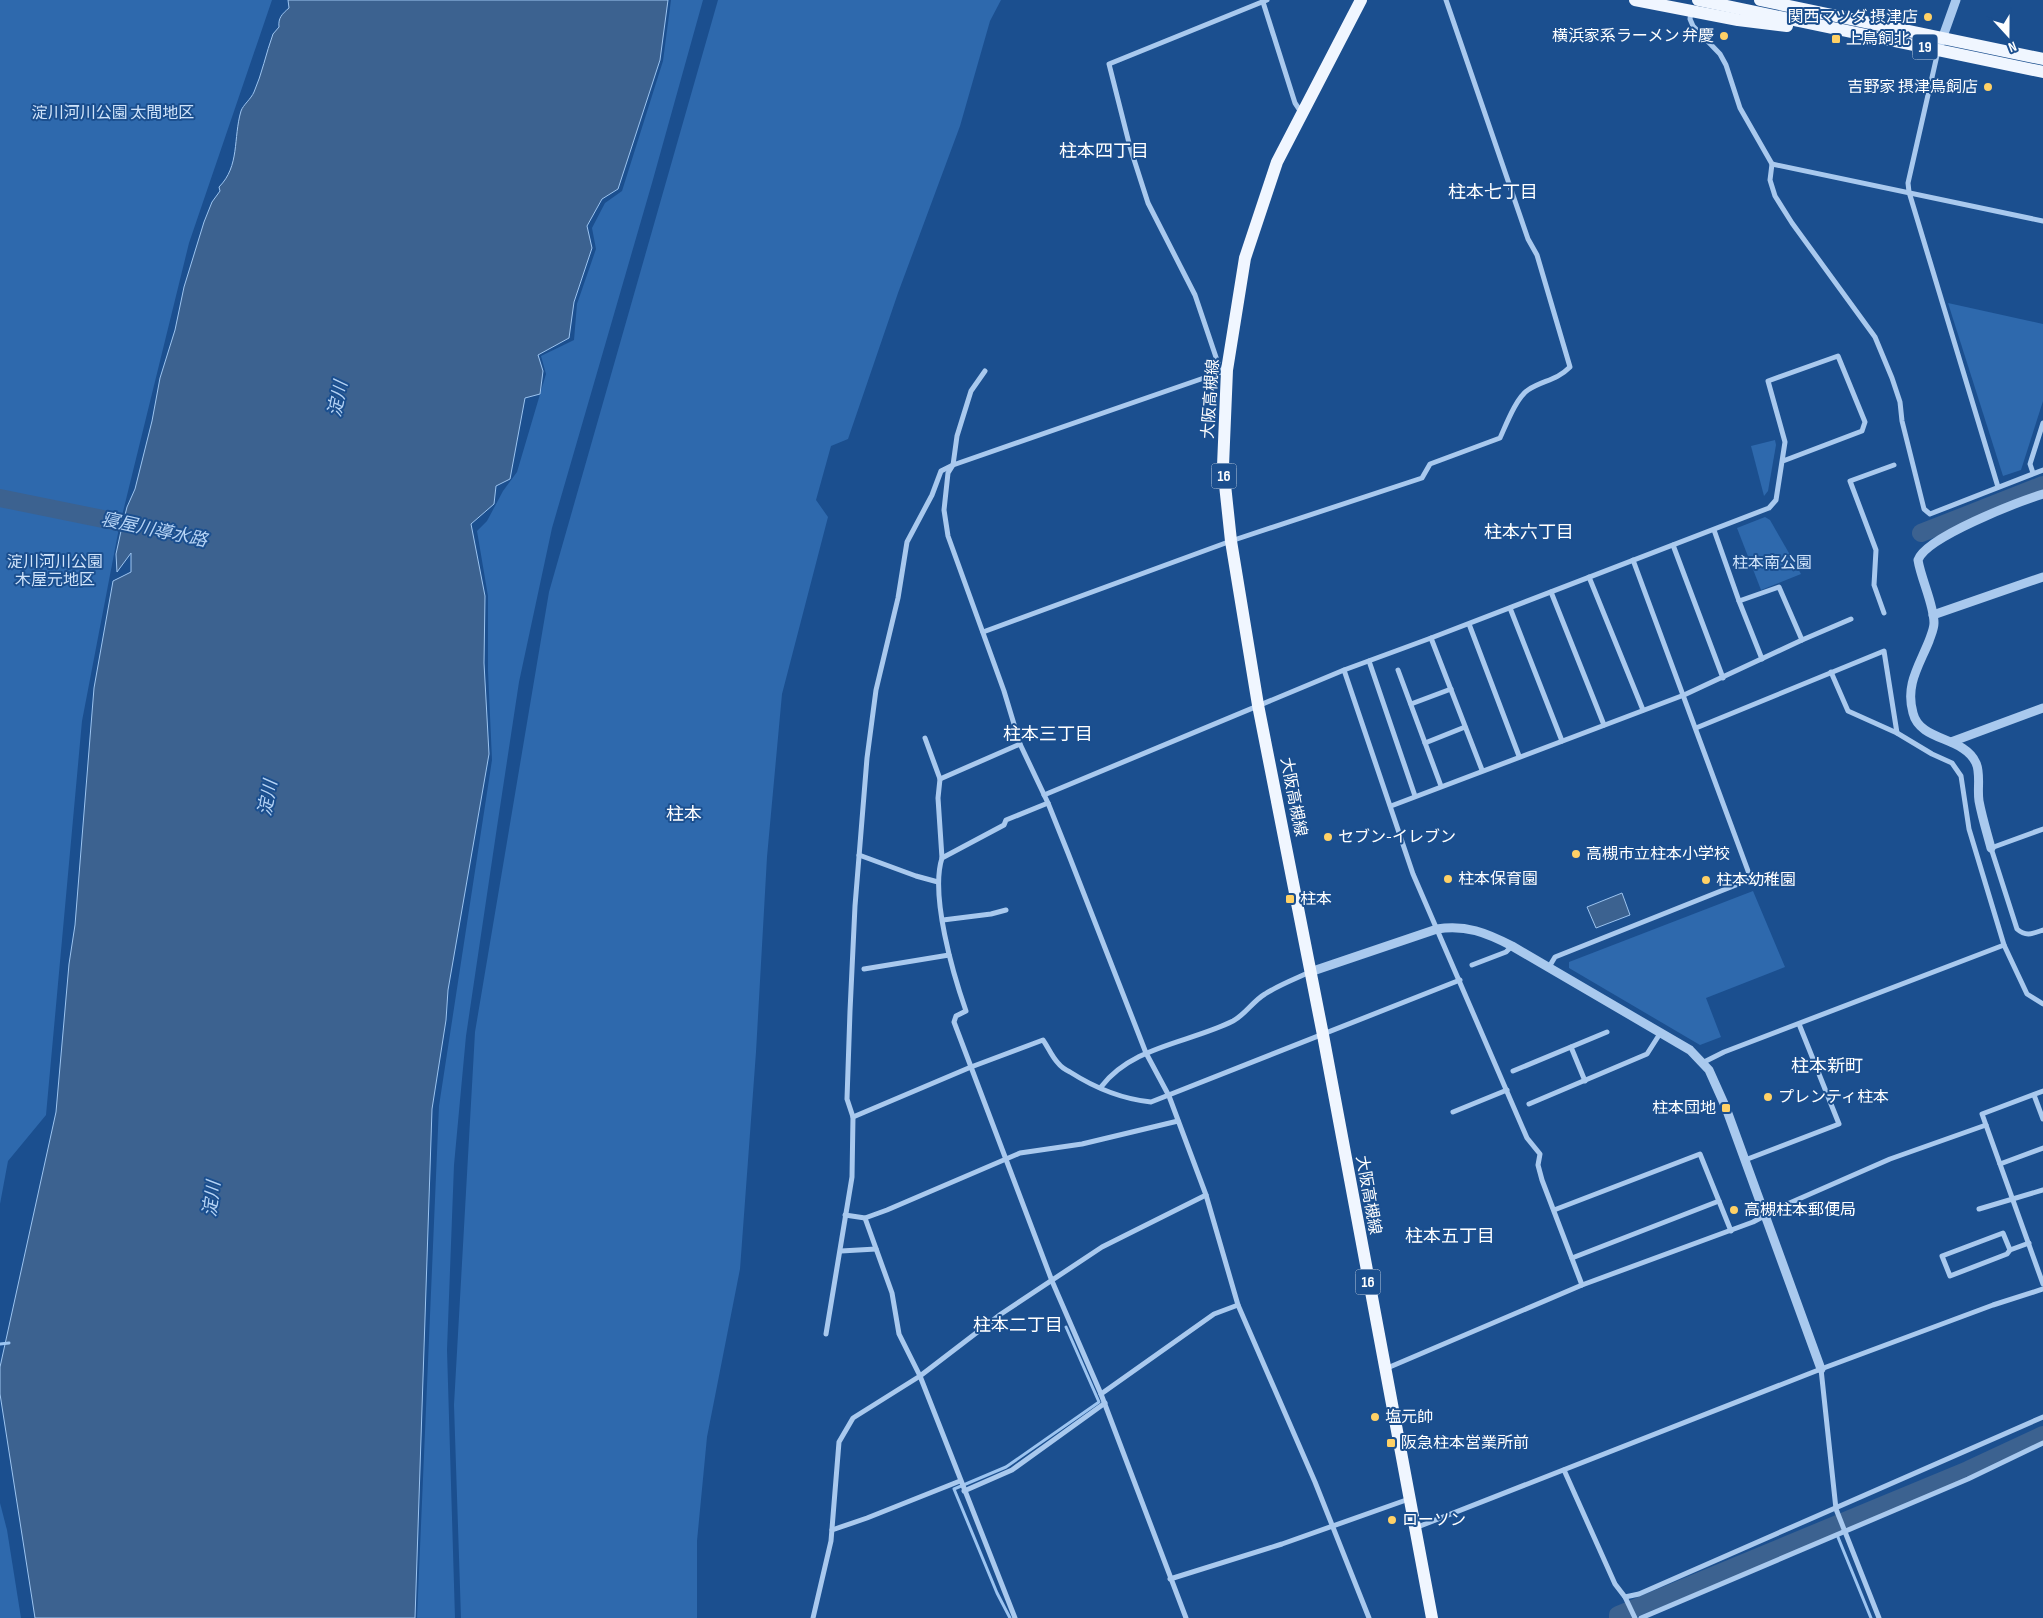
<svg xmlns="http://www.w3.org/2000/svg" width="2043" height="1618" font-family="'Sofia Sans Condensed','Noto Sans JP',sans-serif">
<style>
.green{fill:#2e69ad}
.water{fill:#3c6290;stroke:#9cc4f0}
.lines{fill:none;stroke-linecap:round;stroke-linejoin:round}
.stream{stroke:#9cc4f0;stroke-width:3}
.river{stroke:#3c6290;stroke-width:18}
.minor{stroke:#a9c9ee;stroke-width:5}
.tertiary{stroke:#a9c9ee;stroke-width:9}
.primary{stroke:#f0f6ff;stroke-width:12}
.poi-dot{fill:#ffd166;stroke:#1b4f8f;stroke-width:2}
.labels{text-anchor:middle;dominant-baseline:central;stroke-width:4;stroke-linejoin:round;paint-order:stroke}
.shield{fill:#1b4f8f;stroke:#bbcadd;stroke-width:1}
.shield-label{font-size:15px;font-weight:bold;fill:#fff}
.poi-label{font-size:16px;fill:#fff;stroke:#1b4f8f;text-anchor:start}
.park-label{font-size:16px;fill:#cfe3fa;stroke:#1b4f8f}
.street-label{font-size:16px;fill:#fff;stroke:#1b4f8f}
.neighbourhood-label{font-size:18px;fill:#fff;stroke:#1b4f8f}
.water-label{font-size:18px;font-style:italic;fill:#b5d3f5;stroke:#1b4f8f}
</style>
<rect width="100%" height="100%" fill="#1b4f8f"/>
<g class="green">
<path d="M0,0H272L189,243L119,528L82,721L46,1115L8,1161L0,1204Z"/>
<path d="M671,0H703L652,183L552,528L519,682L497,827L466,1036L454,1165L447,1350L455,1618H417L439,1106L492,760L488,671V596L477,531L487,521L503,491L517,472L546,374L541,356L574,340L577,304L596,249L592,228L605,203L622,191L663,61Z"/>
<path d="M718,0H1001L990,21L960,126L898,293L848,439L831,446L816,500L828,517L782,694L767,857L756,1052L740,1269L707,1437L697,1541V1618H461L454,1405L475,1032L549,592Z"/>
<path d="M1948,303L2043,324V401L2021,470L2003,476Z"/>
<path d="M1775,440L1776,445L1768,491L1764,496L1751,446Z"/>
<path d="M1765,517L1770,520L1801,574L1761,590L1737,528Z"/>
<path d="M1753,891L1785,967L1706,998L1721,1037L1700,1045L1569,968V962Z"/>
<path d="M0,1503L7,1530L21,1618H0Z"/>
</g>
<g class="water">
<path d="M288,0H668L660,60L618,189L602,199L587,226L592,248L574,302L569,338L538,355L543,371L540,394L525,398L510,479L496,486L494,504L471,524L485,596L484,663L489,754L448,990L446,1020L432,1109L415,1618H35L0,1394V1367L56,1112L69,964L75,925L94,688L113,581L131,572V553L117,572L116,554L121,531L127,507L135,489L152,421L160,378L175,330L184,287L204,222L212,202L220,191L219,187C240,166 233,138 241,111C243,105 251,99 254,92C262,74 266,53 273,34L279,27C278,18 282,14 289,8Z"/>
<path d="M1622,893L1630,915L1596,928L1587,907Z"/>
</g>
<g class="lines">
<g class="stream">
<path d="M0,1344L9,1343"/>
<path d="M1833,1525L1871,1618"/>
<path d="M1010,1618L997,1593L954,1489L1006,1467L1099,1402L1066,1327"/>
</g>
<g class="river">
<path d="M0,498L147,528"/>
<path d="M1921,533L2043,485"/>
<path d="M1618,1618V1615L1968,1470L2043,1435"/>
</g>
<g class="minor">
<path d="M1263,2L1295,103L1301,112"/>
<path d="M1691,11L1690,19L1693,26L1720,54L1726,65L1740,108L1772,164L1770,180L1775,196L1792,223L1875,337L1892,378L1900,402L1902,421L1924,509L1930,514L2043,470"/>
<path d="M1938,51L1908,183L1909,192L1998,487"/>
<path d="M1772,164L2043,221"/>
<path d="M1221,372L1195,295L1148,203L1130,147L1109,64L1267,0"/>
<path d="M2033,473L2030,464L2043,423"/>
<path d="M1714,530L1739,601L1762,659"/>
<path d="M1673,545L1723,678"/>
<path d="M1589,577L1643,710"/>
<path d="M1551,592L1604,725"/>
<path d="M1739,601L1779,587L1802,640"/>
<path d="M1510,608L1562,741"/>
<path d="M1884,613L1874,585L1876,550L1850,481L1894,465"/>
<path d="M1469,624L1519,756"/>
<path d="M983,632L1231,541L1422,478L1430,464L1500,438C1506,425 1516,398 1528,390C1543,380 1556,381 1570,367L1537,255L1528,239L1446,0"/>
<path d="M1431,638L1482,770"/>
<path d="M1369,661L1415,796"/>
<path d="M1344,670L1413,874L1527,1138L1540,1154L1538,1165L1542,1180L1582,1285"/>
<path d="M1398,670L1441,786"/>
<path d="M1831,672L1848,711L1897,733L1932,754L1952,763L1961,776L1969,829L2004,945L2027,994L2043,1004"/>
<path d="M1411,704L1451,689"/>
<path d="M1696,728L1884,651L1897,733"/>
<path d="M925,738L940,779L938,798L942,858"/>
<path d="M1425,743L1465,727"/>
<path d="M940,779L1020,744"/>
<path d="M1044,795L1344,670L1431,638L1769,508L1776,500L1785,442L1768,381L1838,356L1865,422L1862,431L1783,461"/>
<path d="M1048,803L1006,820L1004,825L942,858C930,895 953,974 966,1011L956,1016L954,1022L1052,1281L1101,1394L1186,1618"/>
<path d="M1391,806L1684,695L1802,640L1851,619"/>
<path d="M2043,829L1991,848L2017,929C2026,937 2032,934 2043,930"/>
<path d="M859,855L916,876L938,882"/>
<path d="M943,920L991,914L1006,910"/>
<path d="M1472,965L1506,952L1512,946"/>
<path d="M1549,967L1555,957L1751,879L1633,560"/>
<path d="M864,969L949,955"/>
<path d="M1571,1047L1585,1081"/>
<path d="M1704,1062L1724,1052L2004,945"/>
<path d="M1513,1071L1607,1032"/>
<path d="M1101,1087C1132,1046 1189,1043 1233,1021C1246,1014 1253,1001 1265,994C1279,985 1295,979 1310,972"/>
<path d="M2043,1091L1982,1114L2043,1284"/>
<path d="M2034,1095L2043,1119"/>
<path d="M1529,1104L1647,1054L1661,1032"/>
<path d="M1453,1112L1507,1090"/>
<path d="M853,1117L971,1067L1043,1040C1048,1047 1052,1057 1058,1063C1061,1067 1066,1070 1070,1072C1095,1088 1122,1099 1151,1102L1460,980"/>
<path d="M1745,1160L1839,1124L1799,1024"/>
<path d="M2000,1164L2043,1148"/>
<path d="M1206,1195L1238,1305L1315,1482L1369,1618"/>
<path d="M1979,1209L2043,1190"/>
<path d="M1554,1210L1700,1154L1731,1231"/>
<path d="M845,1215L865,1218L887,1210L1020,1153L1082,1144L1178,1121"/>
<path d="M865,1218L892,1293L899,1334L920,1376L1015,1618"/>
<path d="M2010,1250L2007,1254L1950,1276L1942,1256L2003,1233L2010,1250L2029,1243"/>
<path d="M841,1251L876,1249"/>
<path d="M1572,1258L1719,1201"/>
<path d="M826,1334L852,1177L853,1117L847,1099L850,1011L855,906L867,758L876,690L898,598L907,542L932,495L941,471L953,465L1227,370"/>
<path d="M1385,1369L1582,1285L1753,1222L1785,1205L1890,1159L1986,1125"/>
<path d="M1821,1369L1836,1509L1879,1618"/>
<path d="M1101,1394L1214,1314L1238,1305"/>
<path d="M1564,1470L1615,1584L1625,1597L1635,1618"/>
<path d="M964,1491L1012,1470L1105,1403"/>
<path d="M1415,1528L1821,1369L1993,1305L2043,1289"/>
<path d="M832,1530L867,1518L960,1481"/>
<path d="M1170,1579L1282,1544L1409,1499"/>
<path d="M1625,1597L1639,1594L2043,1417"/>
<path d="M813,1618L831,1541L839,1442L853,1418L920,1376L1001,1314L1102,1247L1206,1195L1169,1096L1146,1053L1068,853L1048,803L1020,744L1004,691L948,536L944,510L948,473L953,465L957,436L971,391L985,371"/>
<path d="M1641,1618L1968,1479L2043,1443"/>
</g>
<g class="tertiary">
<path d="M1941,42L1956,0"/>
<path d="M1933,615L2043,577"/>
<path d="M1951,742L2043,708"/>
<path d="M1991,848C1987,833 1982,817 1979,801C1977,789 1981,774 1976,763C1964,736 1920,742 1913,713C1905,685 1919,666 1929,641C1931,635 1934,629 1934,623C1934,605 1921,579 1918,560C1926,537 2018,502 2043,494"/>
<path d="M1310,972L1437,929C1465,924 1487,933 1512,946L1690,1050L1709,1070L1726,1108L1821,1369"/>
</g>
<g class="primary">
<path d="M1361,0L1277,162L1245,258L1227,370L1223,466L1231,541L1258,705L1323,1035L1432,1618"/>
<path d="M1635,0L1738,20L1787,26"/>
<path d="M1698,0L2043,72"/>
<path d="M1760,0L2043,59"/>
</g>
</g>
<g class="poi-dot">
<circle cx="1928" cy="17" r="5"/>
<circle cx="1724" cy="36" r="5"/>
<rect x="1831" y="34" width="10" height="10" rx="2.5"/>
<circle cx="1988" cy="87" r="5"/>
<circle cx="1328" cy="837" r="5"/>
<circle cx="1576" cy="854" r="5"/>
<circle cx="1448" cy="879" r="5"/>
<circle cx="1706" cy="880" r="5"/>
<rect x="1285" y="894" width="10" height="10" rx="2.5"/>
<circle cx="1768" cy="1097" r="5"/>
<rect x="1721" y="1103" width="10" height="10" rx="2.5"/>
<circle cx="1734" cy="1210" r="5"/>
<circle cx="1375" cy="1417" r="5"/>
<rect x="1386" y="1438" width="10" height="10" rx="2.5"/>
<circle cx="1392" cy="1520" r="5"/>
</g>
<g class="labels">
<g class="shield">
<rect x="1912.5" y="34.5" width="25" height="25" rx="4"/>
<rect x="1211.5" y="463.5" width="25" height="25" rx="4"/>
<rect x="1355.5" y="1269.5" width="25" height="25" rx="4"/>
</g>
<g class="shield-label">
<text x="1925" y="47">19</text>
<text x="1224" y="476">16</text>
<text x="1368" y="1282">16</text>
</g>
<g class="poi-label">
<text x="1918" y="17" text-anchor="end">関西マツダ 摂津店</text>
<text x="1714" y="36" text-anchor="end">横浜家系ラーメン 弁慶</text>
<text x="1846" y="39">上鳥飼北</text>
<text x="1978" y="87" text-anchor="end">吉野家 摂津鳥飼店</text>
<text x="1338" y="837">セブン-イレブン</text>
<text x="1586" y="854">高槻市立柱本小学校</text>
<text x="1458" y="879">柱本保育園</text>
<text x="1716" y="880">柱本幼稚園</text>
<text x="1300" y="899">柱本</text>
<text x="1778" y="1097">プレンティ柱本</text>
<text x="1716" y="1108" text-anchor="end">柱本団地</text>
<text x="1744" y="1210">高槻柱本郵便局</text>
<text x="1385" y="1417">塩元帥</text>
<text x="1401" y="1443">阪急柱本営業所前</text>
<text x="1402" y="1520">ローソン</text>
</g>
<g class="park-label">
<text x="113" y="113">淀川河川公園 太間地区</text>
<text x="55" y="562">淀川河川公園<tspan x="55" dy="18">木屋元地区</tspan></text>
<text x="1772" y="563">柱本南公園</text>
</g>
<g class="street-label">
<text transform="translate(1211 399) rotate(-86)">大阪高槻線</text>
<text transform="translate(1293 797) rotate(79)">大阪高槻線</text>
<text transform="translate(1368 1195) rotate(80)">大阪高槻線</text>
</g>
<g class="neighbourhood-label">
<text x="1104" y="151">柱本四丁目</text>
<text x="1493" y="192">柱本七丁目</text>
<text x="1529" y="532">柱本六丁目</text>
<text x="1048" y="734">柱本三丁目</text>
<text x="684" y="814">柱本</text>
<text x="1827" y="1066">柱本新町</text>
<text x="1450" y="1236">柱本五丁目</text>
<text x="1018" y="1325">柱本二丁目</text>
</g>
<g class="water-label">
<text transform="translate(338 399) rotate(-79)">淀川</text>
<text transform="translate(154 530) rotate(12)">寝屋川導水路</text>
<text transform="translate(268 798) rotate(-80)">淀川</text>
<text transform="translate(212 1199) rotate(-83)">淀川</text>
</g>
</g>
<g transform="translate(2008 35) rotate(159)" stroke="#1b4f8f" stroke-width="4" paint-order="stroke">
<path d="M0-4L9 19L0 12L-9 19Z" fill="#ffffff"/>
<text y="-8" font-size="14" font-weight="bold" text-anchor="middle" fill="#ffffff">N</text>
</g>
</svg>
